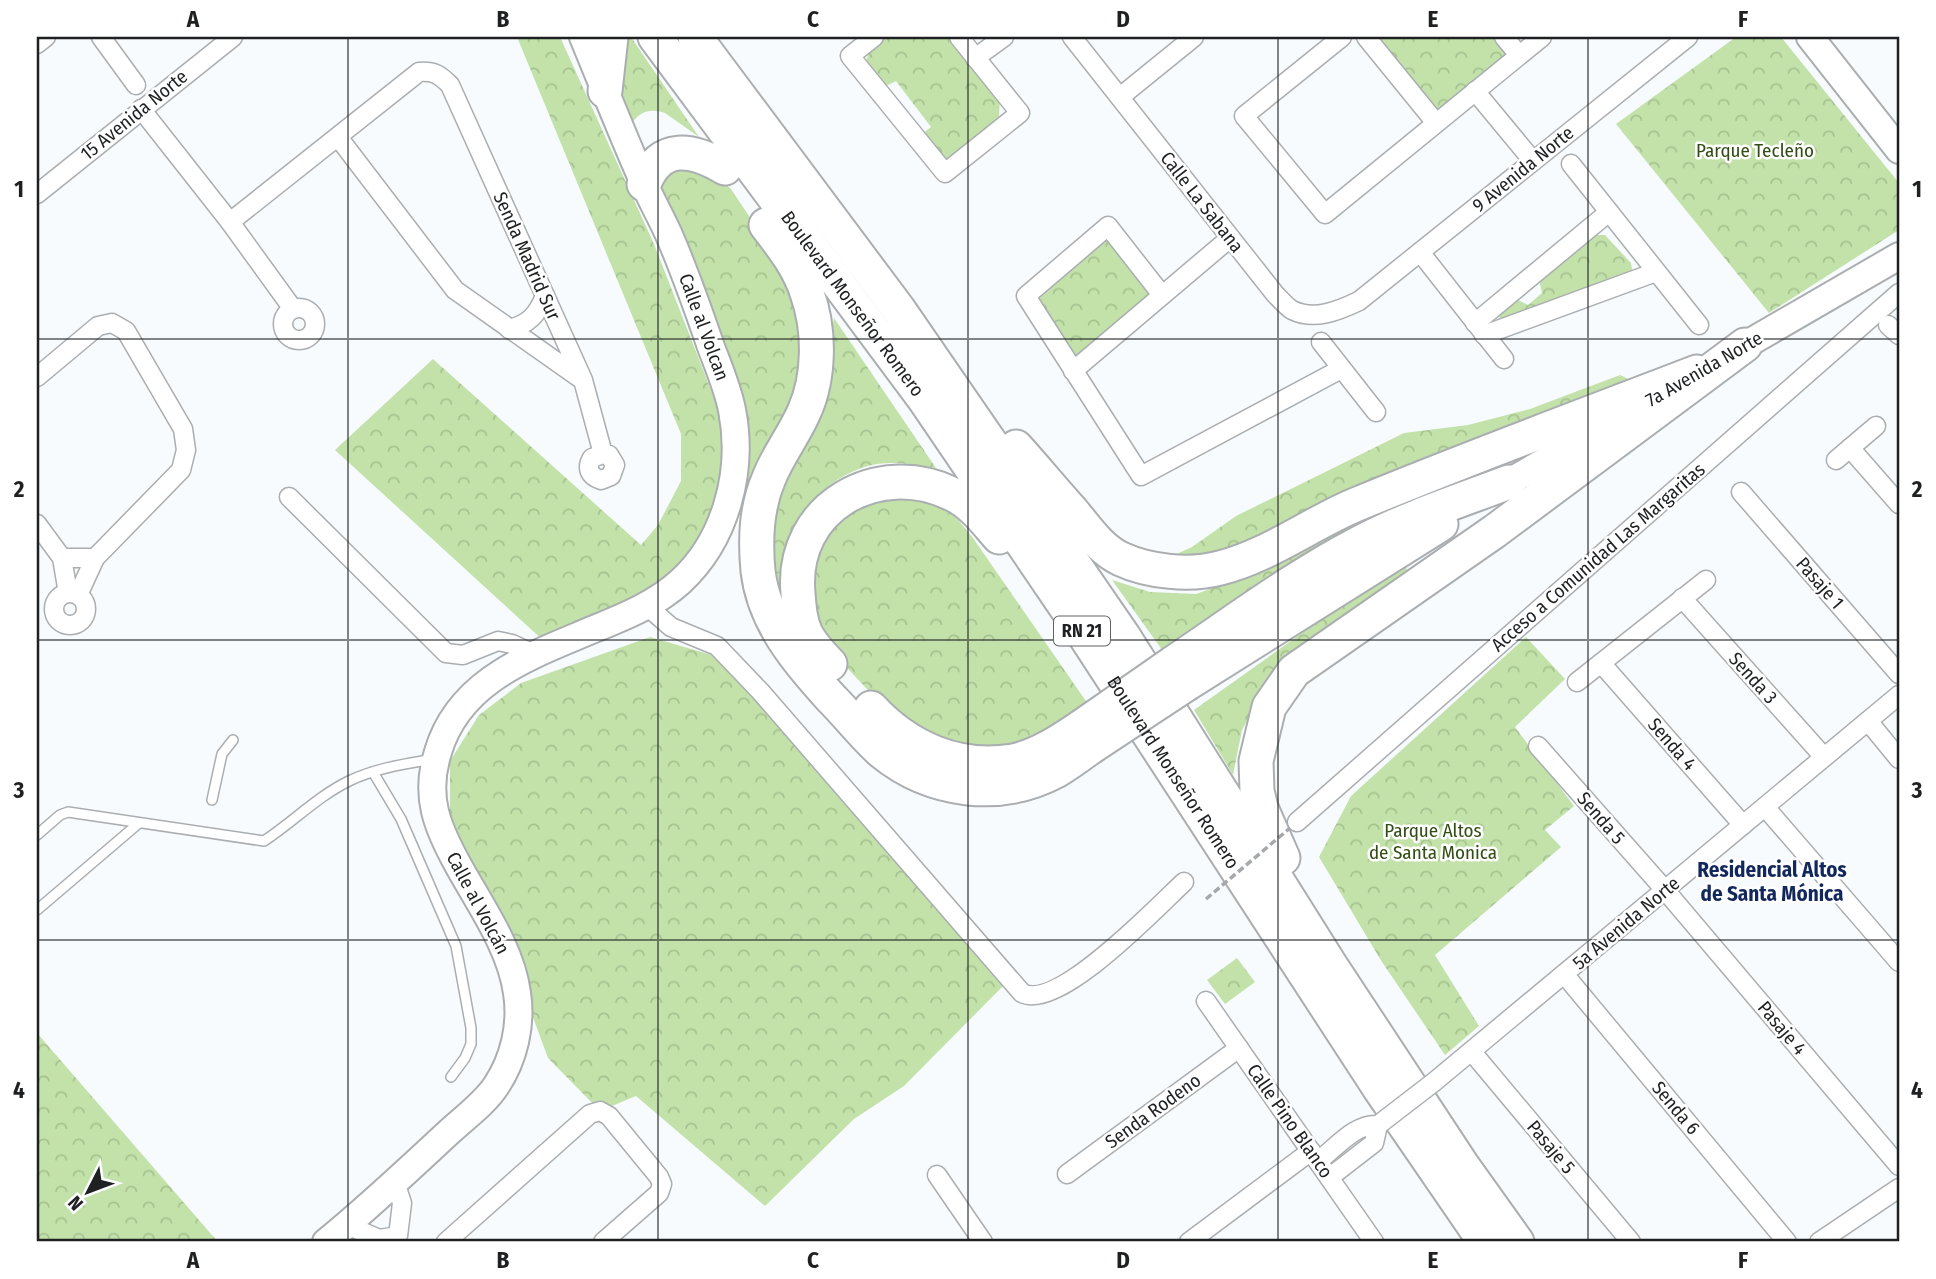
<svg xmlns="http://www.w3.org/2000/svg" width="1936" height="1279" font-family="'Fira Sans Condensed',sans-serif">
<style>
.forest{fill:url(#forest-crowns)}
.lines{fill:none;stroke-linecap:round;stroke-linejoin:round}
.lane-casing{stroke:#aaaeb1;stroke-width:12}
.street-casing{stroke:#aaaeb1;stroke-width:21}
.secondary-casing{stroke:#aaaeb1;stroke-width:30}
.highway-casing{stroke:#aaaeb1;stroke-width:37}
.lane{stroke:#fff;stroke-width:9}
.street{stroke:#fff;stroke-width:18}
.secondary{stroke:#fff;stroke-width:26}
.highway{stroke:#fff;stroke-width:33}
.street-bridge-casing{stroke:#aaaeb1;stroke-width:21;stroke-linecap:butt}
.highway-bridge-casing{stroke:#aaaeb1;stroke-width:37;stroke-linecap:butt}
.path-bridge{stroke:#a6a9ac;stroke-width:3.5;stroke-dasharray:7 3.5;stroke-linecap:butt}
.street-bridge{stroke:#fff;stroke-width:18}
.highway-bridge{stroke:#fff;stroke-width:33}
.grid{fill:none;stroke:#1f2022;stroke-width:2;stroke-opacity:0.55}
.labels{text-anchor:middle;dominant-baseline:central;stroke-width:5;stroke-linejoin:round;paint-order:stroke}
.shield{fill:#fff;stroke:#626364;stroke-width:2}
.shield-label{font-size:18px;font-weight:bold;fill:#1f2022}
.street-label{font-size:19px;fill:#1f2022;stroke:#fff}
.park-label{font-size:19px;fill:#314d13;stroke:#fff}
.neighbourhood-label{font-size:21px;font-weight:bold;fill:#12285d;stroke:#fff}
.neatline{fill:none;stroke:#1f2022;stroke-width:2.5}
.grid-label{font-size:23px;text-anchor:middle;font-weight:bold;fill:#1f2022}
</style>
<defs>
<pattern id="forest-crowns" width="20" height="18" patternUnits="userSpaceOnUse" patternTransform="scale(1.75)"><rect width="20" height="18" fill="#c2e2a9"/><path d="M2 6a3 3 0 1 1 6 0M12 15a3 3 0 1 1 6 0" fill="none" stroke="#a6c291"/></pattern>
</defs>
<rect width="100%" height="100%" fill="#f7fbfe"/>
<g class="forest">
<path d="M517,37H560L654,244L720,413L726,450L724,494L707,536L675,578L546,643L335,450L433,359L641,545L658,525L681,481V434Z"/>
<path d="M613,37H631L699,137L665,113C650,108 638,111 631,126L606,91Z"/>
<path d="M886,37H950L1000,98L999,117L954,160H939L921,135L931,127L896,81L884,87L866,60L871,49Z"/>
<path d="M1378,37H1493L1507,53L1439,112Z"/>
<path d="M1736,37H1781L1899,183V230L1769,313L1616,124Z"/>
<path d="M693,168L714,174L731,189L791,279L806,376L749,488L741,486L743,452L650,188L675,169Z"/>
<path d="M1593,235H1605L1631,263L1633,275L1502,322L1497,313L1516,299L1528,305L1542,293L1539,279Z"/>
<path d="M1105,238L1154,296L1077,359L1039,299Z"/>
<path d="M834,318L936,468C917,465 897,461 877,464C842,470 804,499 795,534C789,557 789,596 787,620L766,576V526L822,396Z"/>
<path d="M1620,375L1639,384L1211,558H1168L1192,547L1236,516L1404,433L1468,425L1530,409Z"/>
<path d="M900,495L923,497L955,516L973,538L1090,707L1057,730L1007,747L959,748L900,724L816,635L805,573L816,548L845,511Z"/>
<path d="M1384,509L1165,654L1112,580L1150,592L1196,594L1234,580Z"/>
<path d="M1403,561L1409,574L1266,686L1242,730L1233,775L1194,710Z"/>
<path d="M650,637L722,658L1003,986L904,1086L854,1119L765,1206L636,1096L600,1111L548,1058L495,915L450,830V761L479,715L521,683Z"/>
<path d="M1526,637L1565,679L1515,727L1574,806L1545,830L1561,847L1435,955L1479,1026L1445,1055L1382,962L1319,857L1351,796Z"/>
<path d="M1237,958L1255,982L1225,1004L1207,980Z"/>
<path d="M37,1033L218,1242H37Z"/>
</g>
<g class="lines">
<defs>
<g id="lane">
<path d="M373,772L401,819L456,946L471,1028V1044L465,1058L451,1077"/>
<path d="M212,800L222,754L233,740"/>
<path d="M37,835L60,815L68,812L264,841C293,822 318,796 349,781C376,768 405,764 434,759"/>
<path d="M37,910L139,823"/>
</g>
<g id="street">
<path d="M101,37L136,85"/>
<path d="M874,37L850,56L945,173L1020,113L959,37"/>
<path d="M1072,37L1275,294C1280,299 1286,306 1292,310C1314,321 1338,311 1359,301L1688,37"/>
<path d="M1342,37L1244,116L1325,214L1542,37"/>
<path d="M1366,37L1436,123"/>
<path d="M1504,37L1519,55"/>
<path d="M37,44L46,37"/>
<path d="M975,58L1004,37"/>
<path d="M1475,91L1533,161"/>
<path d="M1120,97L1194,37"/>
<path d="M141,109L230,222L293,309"/>
<path d="M338,137L455,290L581,379"/>
<path d="M1571,164L1699,325"/>
<path d="M37,194L233,37"/>
<path d="M230,222L419,72C434,71 439,74 450,85L583,380L603,454L609,455L615,465L611,476L601,480C589,476 586,468 592,458L603,454"/>
<path d="M1420,252L1504,359"/>
<path d="M1162,295L1108,226L1026,296L1141,476L1341,369"/>
<circle cx="299" cy="324" r="16"/>
<path d="M1475,323L1609,212"/>
<path d="M1888,325L1899,335"/>
<path d="M509,329C529,324 537,315 545,296"/>
<path d="M1484,335L1656,272"/>
<path d="M1321,342L1376,412"/>
<path d="M1073,371L1230,238"/>
<path d="M37,377L98,326L112,323L126,331L183,429L186,450L181,470L95,558H62"/>
<path d="M1850,448L1899,504"/>
<path d="M1836,460L1876,426"/>
<path d="M1741,492L1899,674"/>
<path d="M289,497L446,653L463,655L498,641L512,644L533,654"/>
<path d="M37,524L62,558L68,593"/>
<circle cx="70" cy="609" r="16"/>
<path d="M78,595L95,558"/>
<path d="M1682,598L1824,757"/>
<path d="M648,607L671,627L717,646L760,691L1022,993C1058,1012 1157,907 1184,882"/>
<path d="M1601,663L1743,825"/>
<path d="M1577,682L1706,580"/>
<path d="M1868,721L1899,759"/>
<path d="M1538,746L1665,890L1899,1166"/>
<path d="M1765,807L1899,962"/>
<path d="M1297,822L1899,293"/>
<path d="M1564,974L1787,1242"/>
<path d="M1206,1001L1374,1242"/>
<path d="M1472,1052L1631,1242"/>
<path d="M1434,1082L1899,695"/>
<path d="M1318,1161C1336,1148 1355,1123 1378,1125"/>
<path d="M1067,1174L1239,1048"/>
<path d="M937,1175L983,1242"/>
<path d="M1330,1177L1374,1143L1378,1125"/>
<path d="M347,1225L379,1239L398,1236L402,1203L395,1182"/>
<path d="M446,1242L590,1114L600,1111L609,1116L659,1177L662,1184L659,1193L603,1242"/>
<path d="M1189,1242L1311,1151"/>
<path d="M1819,1242L1899,1188"/>
</g>
<g id="secondary">
<path d="M1810,37L1899,150"/>
<path d="M1728,355L1899,256"/>
<path d="M1509,482L1644,404"/>
<path d="M326,1242C368,1208 408,1170 448,1133C464,1118 484,1104 496,1086C514,1059 522,1025 517,993C511,948 480,905 458,865C437,827 424,796 438,752C457,687 517,661 575,637C612,621 650,609 680,582C726,540 744,471 732,410C728,389 719,368 711,347C698,309 685,272 669,235C661,217 651,200 643,181C622,134 603,85 583,37"/>
</g>
<g id="highway">
<path id="s1" d="M655,37L925,400L1076,622L1380,1089L1485,1242"/>
<path d="M695,37L899,310L1124,637L1331,966L1462,1165L1517,1242"/>
<path d="M605,91L611,37"/>
<path d="M644,184C660,142 693,149 725,168"/>
<path d="M766,225C782,246 799,267 807,293C820,329 820,377 804,412C794,435 778,455 769,478C756,508 755,539 758,571C764,622 798,662 831,698C848,715 864,736 882,752C931,792 1000,801 1056,771C1068,764 1080,755 1091,747"/>
<path d="M1016,447C1035,468 1053,490 1072,511C1087,529 1100,549 1121,559C1149,572 1190,576 1220,568C1268,556 1310,524 1355,505C1468,458 1583,416 1697,372"/>
<path d="M1173,663C1234,622 1294,577 1359,543C1407,518 1459,501 1509,482"/>
<path d="M830,664C821,655 812,645 806,634C800,621 799,607 798,593C790,507 878,458 952,494C972,503 985,521 999,537"/>
<path d="M1188,683L1441,524"/>
<path d="M871,708C908,748 958,770 1013,761C1038,756 1060,741 1081,727"/>
<path d="M1283,858L1261,808L1257,791L1256,761L1269,707L1294,671L1495,531L1745,345"/>
</g>
</defs>
<use href="#lane" class="lane-casing"/>
<use href="#street" class="street-casing"/>
<use href="#secondary" class="secondary-casing"/>
<use href="#highway" class="highway-casing"/>
<use href="#lane" class="lane"/>
<use href="#street" class="street"/>
<use href="#secondary" class="secondary"/>
<use href="#highway" class="highway"/>
<defs>
<path id="street-bridge" d="M1382,1122L1434,1082"/>
<g id="highway-bridge">
<path d="M1081,727L1173,663"/>
<path d="M1091,747L1188,683"/>
</g>
</defs>
<use href="#street-bridge" class="street-bridge-casing"/>
<use href="#highway-bridge" class="highway-bridge-casing"/>
<path class="path-bridge" d="M1206,899L1290,828"/>
<use href="#street-bridge" class="street-bridge"/>
<use href="#highway-bridge" class="highway-bridge"/>
</g>
<path class="grid" d="M348,37V1242M658,37V1242M968,37V1242M1278,37V1242M1588,37V1242M37,339H1899M37,640H1899M37,940H1899"/>
<g class="labels">
<rect class="shield" x="1054" y="616.5" width="56" height="29" rx="5"/>
<g class="shield-label">
<text x="1082" y="631">RN 21</text>
</g>
<g class="street-label">
<text transform="translate(134 115) rotate(-39)">15 Avenida Norte</text>
<text transform="translate(1523 169) rotate(-39)">9 Avenida Norte</text>
<text transform="translate(1202 202) rotate(52)">Calle La Sabana</text>
<text transform="translate(527 256) rotate(66)">Senda Madrid Sur</text>
<text stroke="none"><textPath href="#s1" startOffset="332">Boulevard Monseñor Romero</textPath></text>
<text transform="translate(704 327) rotate(70)">Calle al Volcan</text>
<text transform="translate(1704 369) rotate(-30)">7a Avenida Norte</text>
<text transform="translate(1598 557) rotate(-41)">Acceso a Comunidad Las Margaritas</text>
<text transform="translate(1820 583) rotate(49)">Pasaje 1</text>
<text transform="translate(1753 678) rotate(48)">Senda 3</text>
<text transform="translate(1672 744) rotate(49)">Senda 4</text>
<text stroke="none"><textPath href="#s1" startOffset="900">Boulevard Monseñor Romero</textPath></text>
<text transform="translate(1601 818) rotate(49)">Senda 5</text>
<text transform="translate(478 903) rotate(62)">Calle al Volcán</text>
<text transform="translate(1626 923) rotate(-40)">5a Avenida Norte</text>
<text transform="translate(1782 1028) rotate(50)">Pasaje 4</text>
<text transform="translate(1676 1108) rotate(50)">Senda 6</text>
<text transform="translate(1153 1111) rotate(-36)">Senda Rodeno</text>
<text transform="translate(1290 1121) rotate(55)">Calle Pino Blanco</text>
<text transform="translate(1551 1147) rotate(50)">Pasaje 5</text>
</g>
<g class="park-label">
<text x="1755" y="150">Parque Tecleño</text>
<text x="1433" y="830">Parque Altos<tspan x="1433" dy="22">de Santa Monica</tspan></text>
</g>
<g class="neighbourhood-label">
<text x="1772" y="870">Residencial Altos<tspan x="1772" dy="24">de Santa Mónica</tspan></text>
</g>
</g>
<rect width="1936" height="1279" fill="none" stroke="#ffffff" stroke-width="77"/>
<g transform="translate(88 1192) rotate(228)" stroke="#ffffff" stroke-width="5" paint-order="stroke">
<path d="M0-5L12 26L0 18L-12 26Z" fill="#1f2022"/>
<text y="-10" font-size="19" font-weight="bold" text-anchor="middle" fill="#1f2022">N</text>
</g>
<rect x="38" y="38" width="1860" height="1202" class="neatline"/>
<g class="grid-label">
<text x="193" y="27">A</text>
<text x="503" y="27">B</text>
<text x="813" y="27">C</text>
<text x="1123" y="27">D</text>
<text x="1433" y="27">E</text>
<text x="1743" y="27">F</text>
<text x="19" y="197">1</text>
<text x="1917" y="197">1</text>
<text x="19" y="497">2</text>
<text x="1917" y="497">2</text>
<text x="19" y="798">3</text>
<text x="1917" y="798">3</text>
<text x="19" y="1098">4</text>
<text x="1917" y="1098">4</text>
<text x="193" y="1268">A</text>
<text x="503" y="1268">B</text>
<text x="813" y="1268">C</text>
<text x="1123" y="1268">D</text>
<text x="1433" y="1268">E</text>
<text x="1743" y="1268">F</text>
</g>
</svg>
